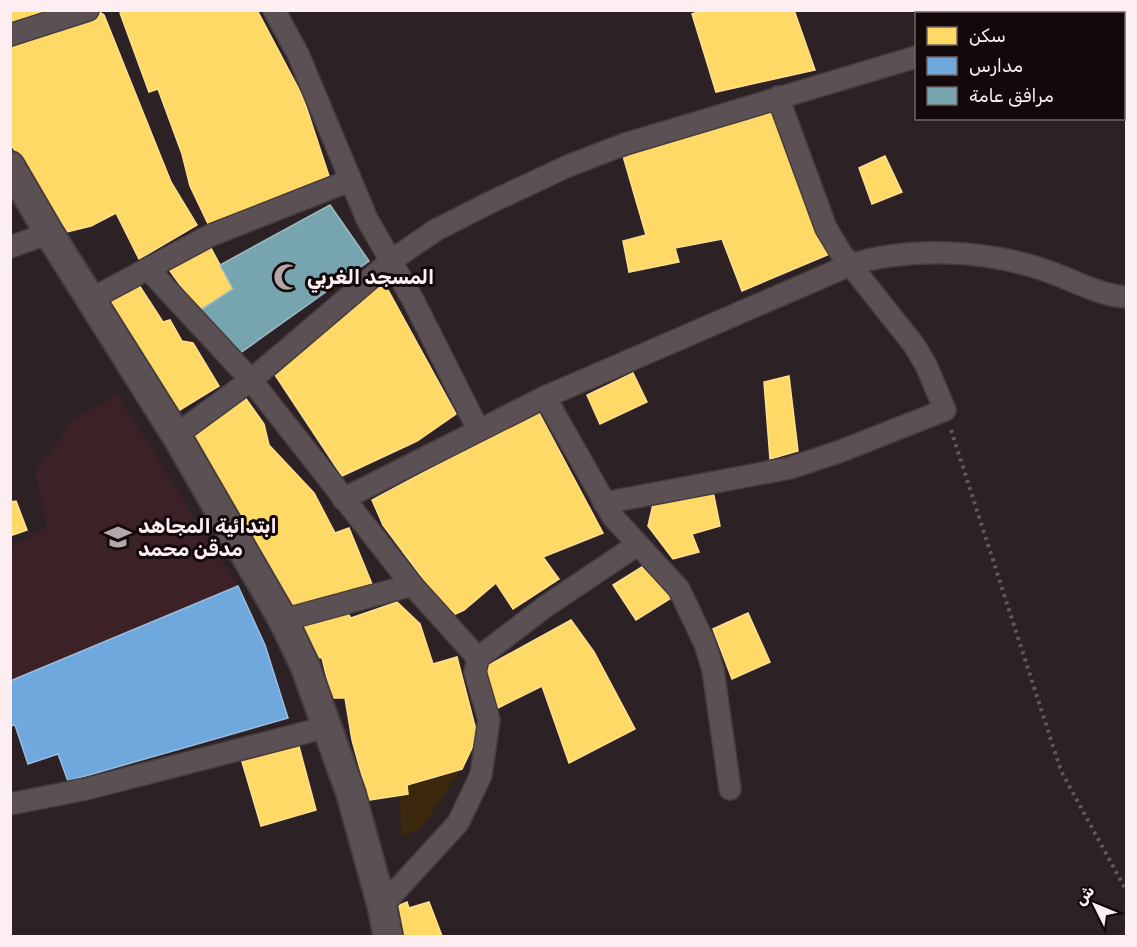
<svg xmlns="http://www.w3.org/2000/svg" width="1137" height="947" font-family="Rubik,Vazirmatn,sans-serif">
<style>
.built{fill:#3c2227}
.green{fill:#3c280c}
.homes{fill:#ffd966;stroke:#fedf90;stroke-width:1.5}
.schools{fill:#6fa8dc;stroke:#9abde2;stroke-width:1.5}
.public{fill:#76a5af;stroke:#9ebbc3;stroke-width:1.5}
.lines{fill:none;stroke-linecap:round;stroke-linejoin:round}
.minor-casing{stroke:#463c3e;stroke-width:24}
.secondary-casing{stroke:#463c3e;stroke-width:32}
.path{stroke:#62595b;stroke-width:4;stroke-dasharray:3 4.5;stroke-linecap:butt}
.minor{stroke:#5b5154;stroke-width:21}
.secondary{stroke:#5b5154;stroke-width:28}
.labels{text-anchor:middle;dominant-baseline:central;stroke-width:6;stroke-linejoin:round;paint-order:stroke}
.poi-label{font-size:20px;font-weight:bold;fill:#fdeef1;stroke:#13090b;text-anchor:start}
</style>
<rect width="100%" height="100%" fill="#2c2124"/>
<path class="built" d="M117,394L238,586L11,681V547L47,527L35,473L71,422Z"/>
<path class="green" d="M462,769L420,829L401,836L400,795L408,794L407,785Z"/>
<g class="homes">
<path d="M10,10H66L10,28Z"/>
<path d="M96,10L104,15L171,182L197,225L139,259L116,213L91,226L67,232L10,143V40Z"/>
<path d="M127,10H257L303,97L329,176L210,228L190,186L182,154L158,89L149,92L120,13Z"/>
<path d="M703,10H794L815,70L716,92L692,14Z"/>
<path d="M1126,20V61L1124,54V22Z"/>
<path d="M773,110L832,253L742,291L722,239L675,248L679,262L629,272L623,241L646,235L623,156L679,134Z"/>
<path d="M885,156L902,192L872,204L859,168Z"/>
<path d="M206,239L233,289L199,311L165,264Z"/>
<path d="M135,279L163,322L170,320L182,341L193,343L219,386L175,413L106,298Z"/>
<path d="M382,279L456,414L417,441L342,476L273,372Z"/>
<path d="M633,373L647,402L600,424L587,395Z"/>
<path d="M789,376L798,451L770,459L764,382Z"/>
<path d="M244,396L264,424L269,445L314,493L335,533L349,528L372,584L349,594L282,608L187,435Z"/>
<path d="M538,411L603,533L543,557L559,579L513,609L496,583L464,610L451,616L383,525L372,500Z"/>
<path d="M713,491L720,526L692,534L699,552L673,559L648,526L654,500Z"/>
<path d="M16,501L27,530L10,536V502Z"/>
<path d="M653,560L676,595L636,620L613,585Z"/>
<path d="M397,602L420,624L433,664L457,657L476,730L472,748L462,769L407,785L408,794L364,801L362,776L352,740L345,698H332L322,658L313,657L302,621L346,611L351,618Z"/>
<path d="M748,613L770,662L732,679L713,629Z"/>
<path d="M571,620L594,652L635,729L569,763L542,686L496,709L478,671Z"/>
<path d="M297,739L316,810L261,826L240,755Z"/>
<path d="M407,902L409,908L429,902L442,936H403L393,908Z"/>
</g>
<path class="schools" d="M238,586L265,645L288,718L68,781L58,754L28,764L15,725L10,726V681Z"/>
<path class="public" d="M330,205L369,261L236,356L199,311L233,289L220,265Z"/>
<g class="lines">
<defs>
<g id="minor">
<path d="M274,10L298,54L367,219L413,300L478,429"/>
<path d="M1077,14L1086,10"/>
<path d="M10,35L88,10"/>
<path d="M10,247L49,233"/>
<path d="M148,269L251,380L412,585L478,658"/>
<path d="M93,298L209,236L349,181"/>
<path d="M545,397L613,517L679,589L705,644L713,670L730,789"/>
<path d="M176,435L251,380L392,260L436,230L489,203L568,166L625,144L916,57"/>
<path d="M343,499L545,397L850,265C909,246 986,250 1044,270C1072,279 1097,295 1126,297"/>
<path d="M604,503L790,468L841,451L945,410L926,365L914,345L841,253L826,228L778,97"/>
<path d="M283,620L412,585"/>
<path d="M10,804L86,789L327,727"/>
<path d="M382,906L458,823L481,775L489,720L475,672L478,658L546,606L637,545"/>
</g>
<path id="secondary" d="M10,166L49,233L176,435L283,620L305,666L351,794L382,906L388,936"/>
</defs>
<use href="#minor" class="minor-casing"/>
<use href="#secondary" class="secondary-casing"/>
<path class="path" d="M951,430L1061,771L1126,890"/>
<use href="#minor" class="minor"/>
<use href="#secondary" class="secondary"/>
</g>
<defs>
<symbol id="mosque-bare" viewBox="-9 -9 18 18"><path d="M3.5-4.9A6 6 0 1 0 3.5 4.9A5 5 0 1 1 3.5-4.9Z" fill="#b4a6a9" stroke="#13090b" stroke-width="2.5" paint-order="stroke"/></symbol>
<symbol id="school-bare" viewBox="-9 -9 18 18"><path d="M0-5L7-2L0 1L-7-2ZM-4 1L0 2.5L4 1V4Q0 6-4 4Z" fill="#b4a6a9" stroke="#13090b" stroke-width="2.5" paint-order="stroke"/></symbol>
</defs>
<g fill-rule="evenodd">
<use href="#mosque-bare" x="268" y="258" width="38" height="38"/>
<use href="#school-bare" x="99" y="518" width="38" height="38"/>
</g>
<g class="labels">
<g class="poi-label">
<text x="307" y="277">المسجد الغربي</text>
<text x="138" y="526">ابتدائية المجاهد<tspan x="138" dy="23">مدقن محمد</tspan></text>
</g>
</g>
<rect width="1137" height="947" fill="none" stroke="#fdeef1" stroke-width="24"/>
<rect x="915" y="12" width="210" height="108" fill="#13090b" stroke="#716567" stroke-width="1.5"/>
<rect x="927" y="27" width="30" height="18" fill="#ffd966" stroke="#716567" stroke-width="1.5"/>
<text x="969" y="42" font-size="18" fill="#fdeef1">سكن</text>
<rect x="927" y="57" width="30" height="18" fill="#6fa8dc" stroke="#716567" stroke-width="1.5"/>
<text x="969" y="72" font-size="18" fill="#fdeef1">مدارس</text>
<rect x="927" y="87" width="30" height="18" fill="#76a5af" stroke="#716567" stroke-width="1.5"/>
<text x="969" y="102" font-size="18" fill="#fdeef1">مرافق عامة</text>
<g transform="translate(1095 905) rotate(313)" stroke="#13090b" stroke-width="4.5" paint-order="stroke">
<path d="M0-4.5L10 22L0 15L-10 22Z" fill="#fdeef1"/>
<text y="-9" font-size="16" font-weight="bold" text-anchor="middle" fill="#fdeef1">ش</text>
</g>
</svg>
